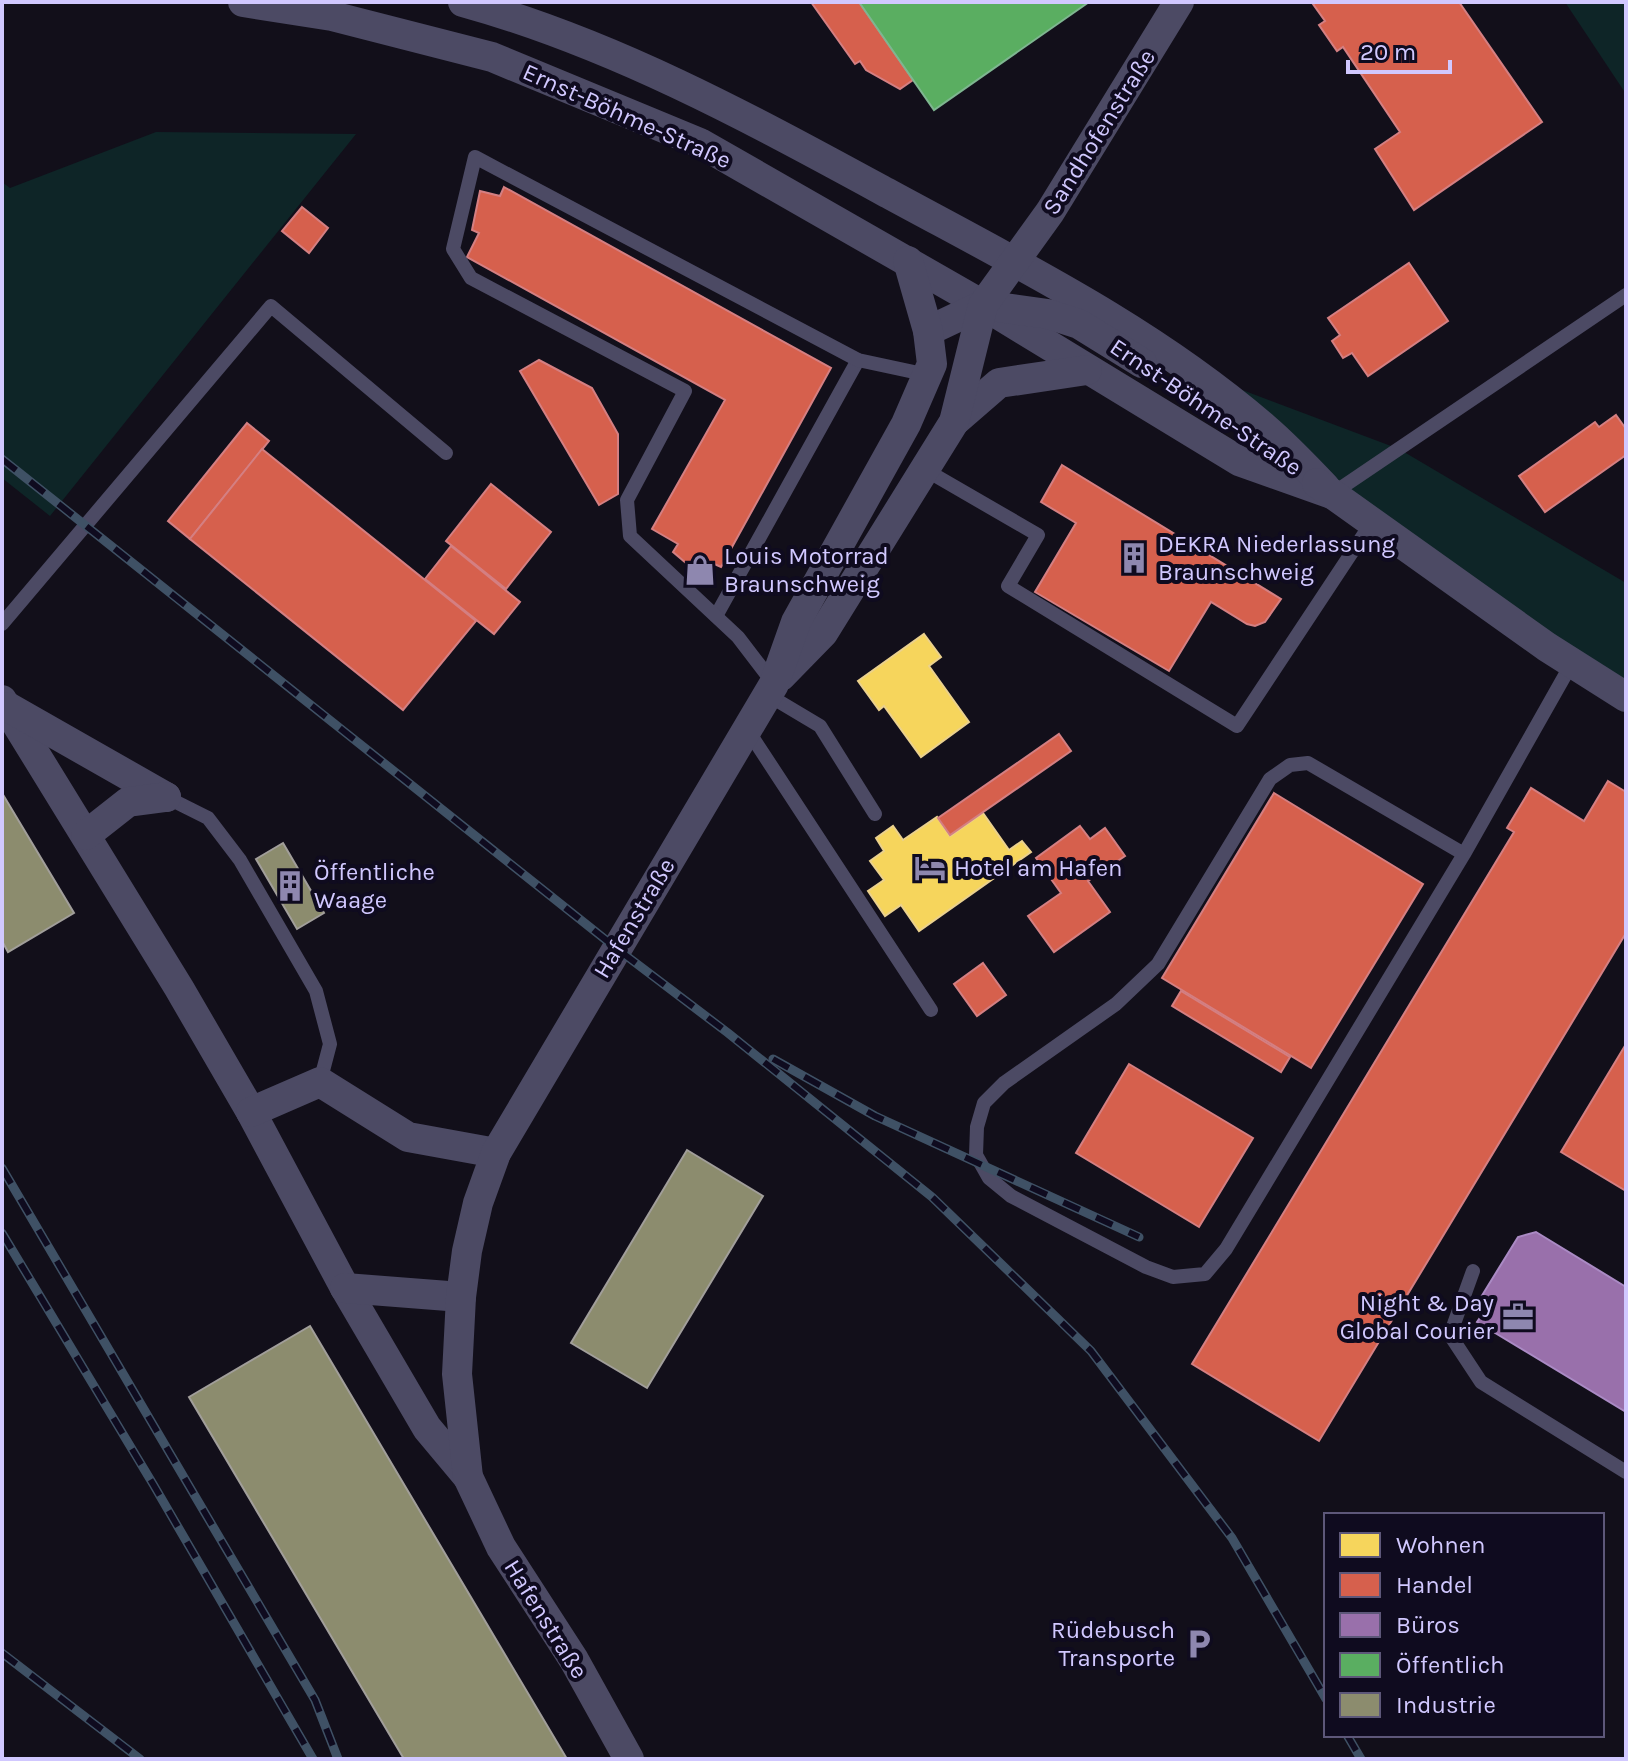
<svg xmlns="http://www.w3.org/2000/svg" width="1628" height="1761" font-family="Karla,sans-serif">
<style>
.green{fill:#0e2527}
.homes{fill:#f6d55c;stroke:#ebd18d;stroke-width:2}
.shops{fill:#d6604d;stroke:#d47f82;stroke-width:2}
.offices{fill:#9970ab;stroke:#aa8ac4;stroke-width:2}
.public{fill:#5aae61;stroke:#7eb690;stroke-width:2}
.industry{fill:#8c8c6e;stroke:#a19e9a;stroke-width:2}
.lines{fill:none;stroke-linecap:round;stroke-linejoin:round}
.service{stroke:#4c4a64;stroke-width:14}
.minor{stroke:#4c4a64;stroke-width:30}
.rail-casing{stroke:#3f5165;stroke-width:9}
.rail{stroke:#0f0b1f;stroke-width:6;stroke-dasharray:18;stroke-linecap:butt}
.labels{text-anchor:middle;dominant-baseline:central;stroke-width:8;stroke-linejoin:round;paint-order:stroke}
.street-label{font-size:24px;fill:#d1c8ff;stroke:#0f0b1f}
.poi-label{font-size:24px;fill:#d1c8ff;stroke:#0f0b1f;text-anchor:start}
</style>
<rect width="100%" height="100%" fill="#120f1a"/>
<g class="green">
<path d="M1565,2H1626V94Z"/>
<path d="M156,132L356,134L50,516L2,478V182L10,188Z"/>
<path d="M1192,371L1399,449L1626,583V696Z"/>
</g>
<g class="homes">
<path d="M924,634L941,657L929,666L969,722L921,757L884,706L879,710L858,681Z"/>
<path d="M983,813L1009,850L1022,841L1031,852L919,931L901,905L885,916L868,891L884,880L870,861L884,851L876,838L893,826L903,840L937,817L950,836Z"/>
</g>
<g class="shops">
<path d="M811,2H859L913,80L900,89L866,70L860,61L855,64Z"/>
<path d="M1317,2H1459L1542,122L1414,210L1375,149L1400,132L1343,47L1337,51L1319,25L1325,21L1313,4Z"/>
<path d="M504,187L831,368L721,567L712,563L700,575L673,552L678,544L652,529L725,400L467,257L479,233L472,230L480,191L500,196Z"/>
<path d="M302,207L328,228L309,253L282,231Z"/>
<path d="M1409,263L1448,321L1368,376L1352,353L1343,358L1332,341L1340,335L1328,318Z"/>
<path d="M539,360L592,388L618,434V494L599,505L520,371Z"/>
<path d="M1616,415L1626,429V455L1545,512L1519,476L1595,422L1599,427Z"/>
<path d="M247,423L269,441L190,539L168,521Z"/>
<path d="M262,449L476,621L403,710L190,539Z"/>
<path d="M1062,465L1281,599L1265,622L1255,626L1247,624L1211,602L1169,671L1035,592L1076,523L1041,502Z"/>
<path d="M491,484L551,532L506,589L446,541Z"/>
<path d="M451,546L520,602L494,634L425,579Z"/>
<path d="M1059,734L1071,751L950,835L938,818Z"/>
<path d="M1608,781L1626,792V933L1319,1441L1192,1364L1514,832L1507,828L1531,788L1584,821Z"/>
<path d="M1274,793L1423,884L1311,1068L1162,978Z"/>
<path d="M1080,826L1090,839L1105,828L1125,856L1088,881L1110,912L1054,952L1028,916L1061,893L1036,858Z"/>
<path d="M983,963L1006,995L977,1016L954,984Z"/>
<path d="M1181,991L1290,1057L1281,1072L1172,1006Z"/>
<path d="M1626,1044V1191L1561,1152Z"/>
<path d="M1129,1064L1253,1138L1199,1227L1076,1153Z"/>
</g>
<path class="offices" d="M1536,1232L1626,1287V1412L1477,1322L1486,1309L1478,1302L1518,1237Z"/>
<path class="public" d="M859,2H1089L934,110Z"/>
<g class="industry">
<path d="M2,793L74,913L8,952L2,941Z"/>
<path d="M283,843L324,913L297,929L256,859Z"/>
<path d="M687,1150L763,1196L647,1388L571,1343Z"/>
<path d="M310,1326L567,1759H404L189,1397Z"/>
</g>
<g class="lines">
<g class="service">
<path d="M924,469L1038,535L1008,586L1237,726L1372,522"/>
<path d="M1332,494L1626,295"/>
<path d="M716,616L858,360"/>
<path d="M2,624L271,306L446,453"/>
<path d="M774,684L738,637L630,536L627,500L685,391L471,278L453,249L475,157L858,360L928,375"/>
<path d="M768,695L820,726L875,814"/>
<path d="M747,729L931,1010"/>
<path d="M166,797L208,818L240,860L316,991L330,1044L320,1082"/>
<path d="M1464,854L1308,763L1290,765L1270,779L1158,964L1116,1004L1004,1083L984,1103L977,1127L976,1155L989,1178L1011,1196L1146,1267L1173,1277L1205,1274L1226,1249L1464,854L1572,663"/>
<path d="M1473,1271L1450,1335L1481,1382L1626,1472"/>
</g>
<g class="minor">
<path d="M243,2L332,16L492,57L700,143L983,305L1239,461L1332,494"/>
<path d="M463,2C615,44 753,120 891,195C1020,265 1153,331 1265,428C1286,446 1306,467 1325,487"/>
<path d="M928,331L983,305L1048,314L1079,324L1142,363"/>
<path d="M954,422L999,383L1087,370"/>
<path d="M1317,483L1547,647L1626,697"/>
<path d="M781,676L823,633L954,422L983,305L1050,212L1179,2"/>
<path d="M2,700L179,988L251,1112L345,1288L427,1428L468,1477"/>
<path d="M8,707L166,797"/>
<path d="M86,835L128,802L166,797"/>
<path d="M251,1112L320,1082L408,1137L496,1153"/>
<path d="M345,1288L461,1297"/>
<path d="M629,1759L574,1660L501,1547L468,1477L457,1374L461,1297L467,1251L478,1203L496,1153L774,684L796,622L906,424L932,364L928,331L908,261"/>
</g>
<defs>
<g id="rail">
<path d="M2,459L616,948L728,1033L932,1197L1091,1351L1232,1538L1326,1699"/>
<path d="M773,1059L875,1116L1139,1237"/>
<path d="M2,1168L315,1700L338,1759"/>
<path d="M2,1233L153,1484L313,1759"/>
<path d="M2,1653L140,1759"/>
<path d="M1347,1735L1361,1759"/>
</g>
</defs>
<use href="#rail" class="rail-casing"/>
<use href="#rail" class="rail"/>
</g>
<defs>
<symbol id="building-bare" viewBox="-9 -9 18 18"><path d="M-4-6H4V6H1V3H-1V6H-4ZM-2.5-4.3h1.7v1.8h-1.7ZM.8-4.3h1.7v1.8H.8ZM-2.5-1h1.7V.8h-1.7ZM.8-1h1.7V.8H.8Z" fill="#8e87af" stroke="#0f0b1f" stroke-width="2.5" paint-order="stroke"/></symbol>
<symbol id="shop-bare" viewBox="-9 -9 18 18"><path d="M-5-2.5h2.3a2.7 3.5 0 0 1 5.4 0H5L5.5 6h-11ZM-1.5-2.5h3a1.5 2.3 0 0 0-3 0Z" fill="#8e87af" stroke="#0f0b1f" stroke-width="2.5" paint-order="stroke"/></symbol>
<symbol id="hotel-bare" viewBox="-9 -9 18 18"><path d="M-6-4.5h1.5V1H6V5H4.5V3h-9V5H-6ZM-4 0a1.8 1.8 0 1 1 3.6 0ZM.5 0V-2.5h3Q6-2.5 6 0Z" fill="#8e87af" stroke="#0f0b1f" stroke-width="2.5" paint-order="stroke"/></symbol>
<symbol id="office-bare" viewBox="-9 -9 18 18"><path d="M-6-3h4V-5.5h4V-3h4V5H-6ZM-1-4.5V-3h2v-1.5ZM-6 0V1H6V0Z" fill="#8e87af" stroke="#0f0b1f" stroke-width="2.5" paint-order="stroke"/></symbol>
<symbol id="parking-bare" viewBox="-9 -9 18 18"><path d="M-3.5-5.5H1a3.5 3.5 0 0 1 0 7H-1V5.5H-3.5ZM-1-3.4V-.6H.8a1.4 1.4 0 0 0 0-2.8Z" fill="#8e87af" stroke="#0f0b1f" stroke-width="2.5" paint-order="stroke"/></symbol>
</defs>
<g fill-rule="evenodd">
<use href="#building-bare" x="1112" y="536" width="44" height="44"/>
<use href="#shop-bare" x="678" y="548" width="44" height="44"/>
<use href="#hotel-bare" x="908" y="846" width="44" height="44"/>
<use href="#building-bare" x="268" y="864" width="44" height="44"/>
<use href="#office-bare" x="1496" y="1295" width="44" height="44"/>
<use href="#parking-bare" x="1177" y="1622" width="44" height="44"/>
</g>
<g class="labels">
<g class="street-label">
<text transform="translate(627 116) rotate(24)">Ernst-Böhme-Straße</text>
<text transform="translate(1099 132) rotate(-58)">Sandhofenstraße</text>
<text transform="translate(1206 407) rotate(34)">Ernst-Böhme-Straße</text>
<text transform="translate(634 918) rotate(-59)">Hafenstraße</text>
<text transform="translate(546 1619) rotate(58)">Hafenstraße</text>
</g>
<g class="poi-label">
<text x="1158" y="544">DEKRA Niederlassung<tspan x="1158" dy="28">Braunschweig</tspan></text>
<text x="724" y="556">Louis Motorrad<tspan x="724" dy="28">Braunschweig</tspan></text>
<text x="954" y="868">Hotel am Hafen</text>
<text x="314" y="872">Öffentliche<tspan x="314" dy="28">Waage</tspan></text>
<text x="1494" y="1303" text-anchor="end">Night &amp; Day<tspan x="1494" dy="28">Global Courier</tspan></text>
<text x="1175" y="1630" text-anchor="end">Rüdebusch<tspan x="1175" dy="28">Transporte</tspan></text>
</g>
</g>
<rect width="1628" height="1761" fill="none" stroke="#d1c8ff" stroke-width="8"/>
<rect x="1324" y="1513" width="280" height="224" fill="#0f0b1f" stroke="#5d5779" stroke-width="2"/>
<rect x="1340" y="1533" width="40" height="24" fill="#f6d55c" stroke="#5d5779" stroke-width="2"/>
<text x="1396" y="1553" font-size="24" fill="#d1c8ff">Wohnen</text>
<rect x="1340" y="1573" width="40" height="24" fill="#d6604d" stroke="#5d5779" stroke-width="2"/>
<text x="1396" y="1593" font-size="24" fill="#d1c8ff">Handel</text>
<rect x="1340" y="1613" width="40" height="24" fill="#9970ab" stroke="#5d5779" stroke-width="2"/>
<text x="1396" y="1633" font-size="24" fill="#d1c8ff">Büros</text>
<rect x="1340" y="1653" width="40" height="24" fill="#5aae61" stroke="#5d5779" stroke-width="2"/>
<text x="1396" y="1673" font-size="24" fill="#d1c8ff">Öffentlich</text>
<rect x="1340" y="1693" width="40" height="24" fill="#8c8c6e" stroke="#5d5779" stroke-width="2"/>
<text x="1396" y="1713" font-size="24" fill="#d1c8ff">Industrie</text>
<path d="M1348 60v12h102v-12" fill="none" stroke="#d1c8ff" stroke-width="4"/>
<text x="1360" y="60" font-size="24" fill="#d1c8ff" stroke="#0f0b1f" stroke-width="6" paint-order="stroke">20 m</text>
</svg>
